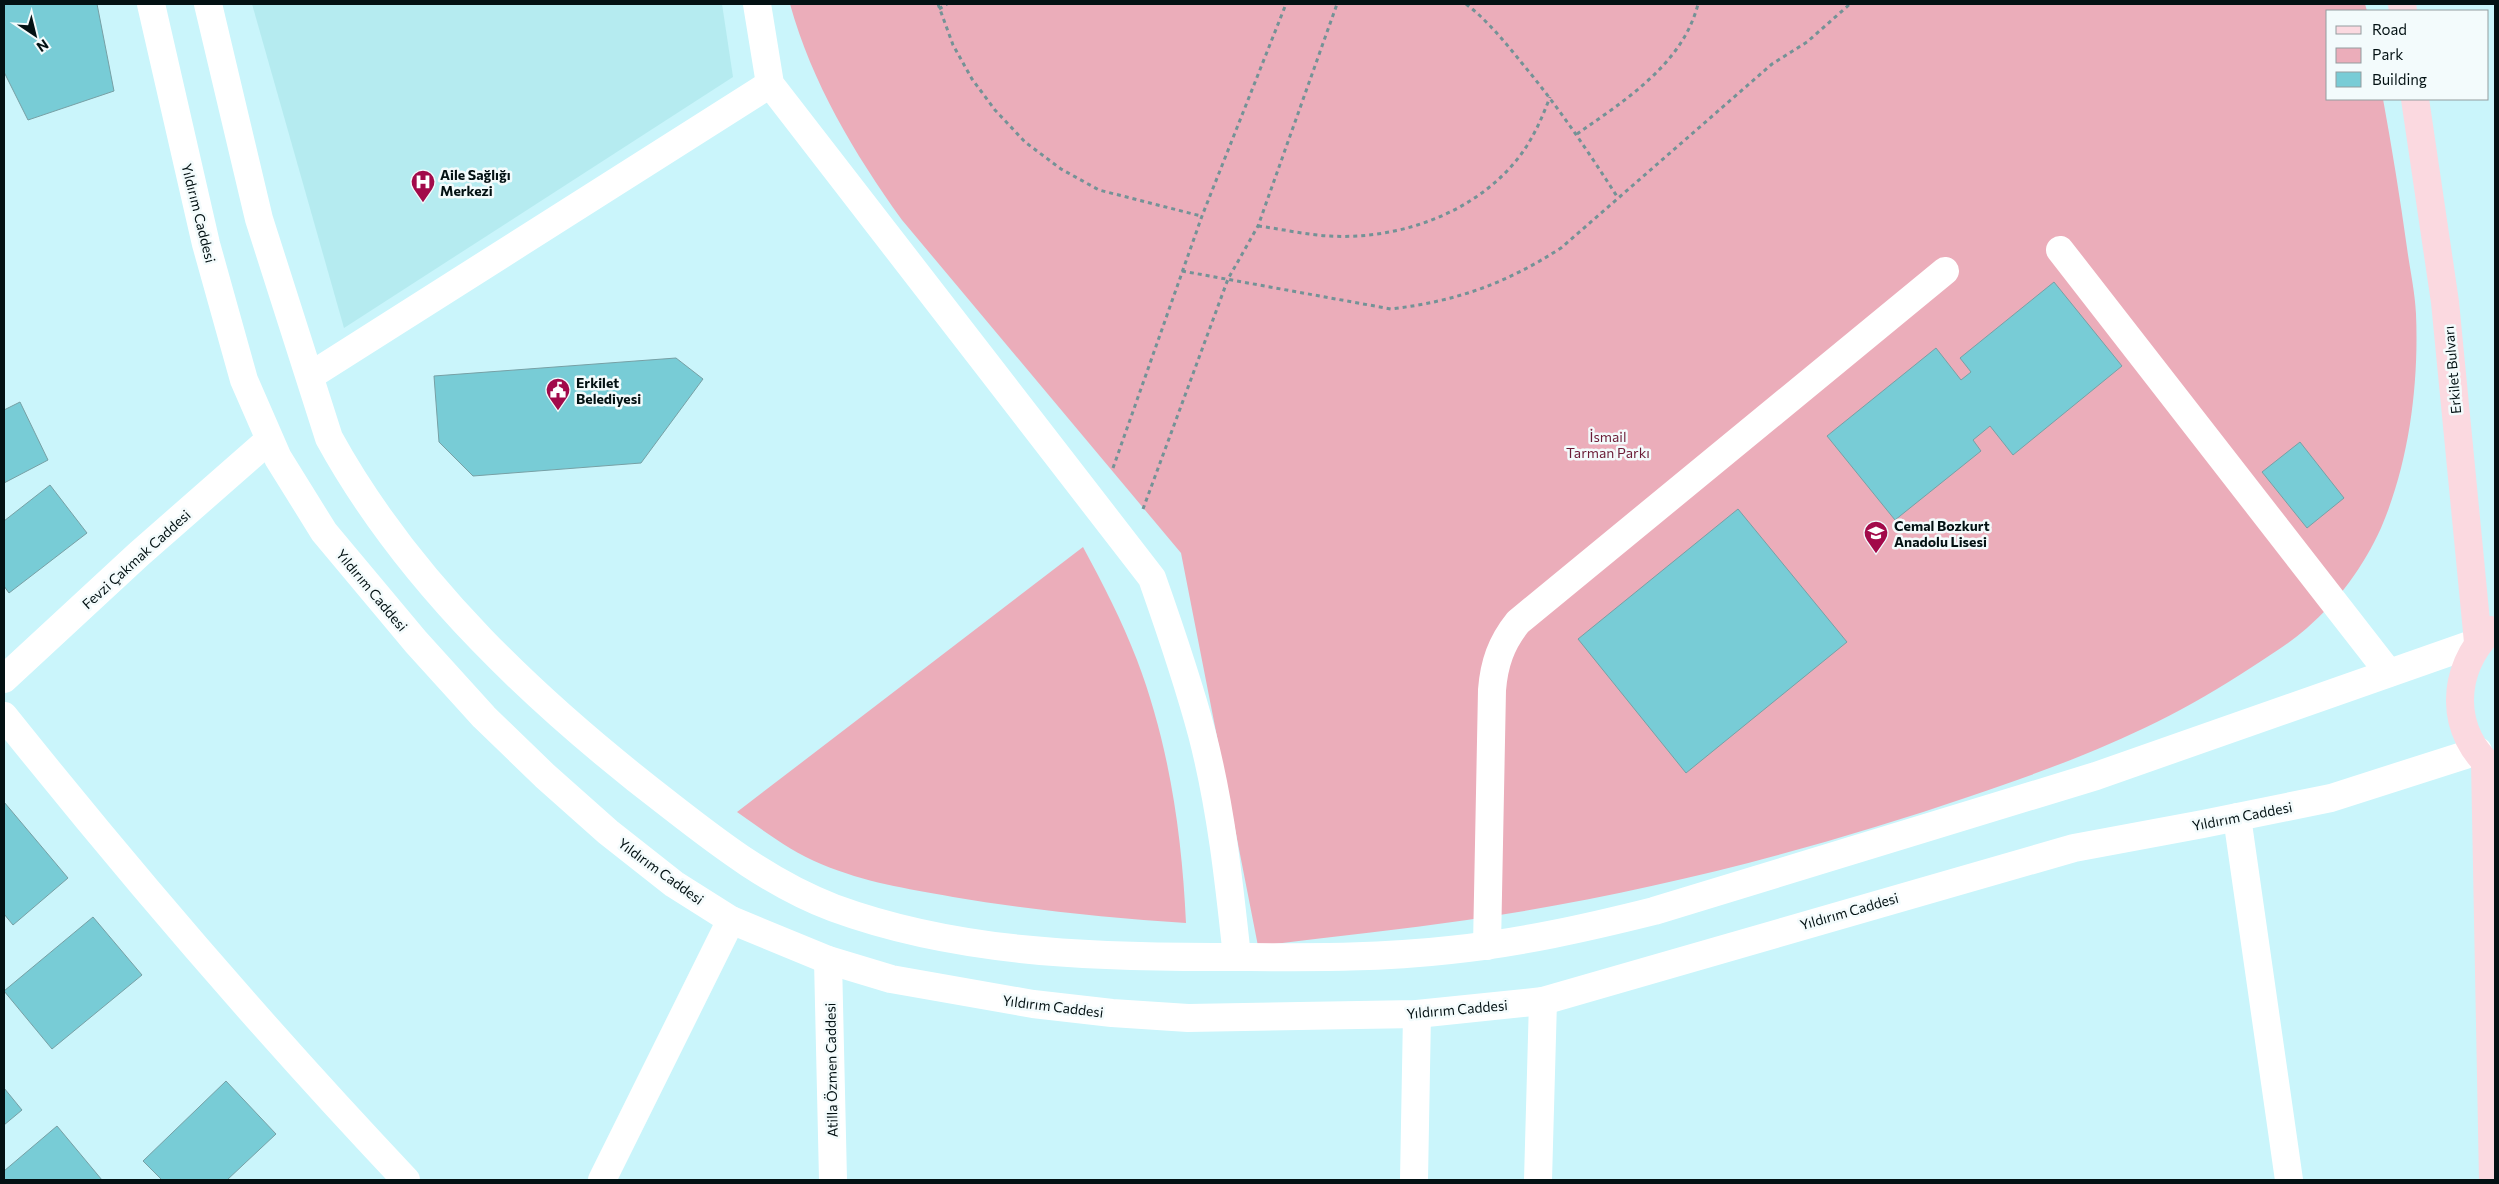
<svg xmlns="http://www.w3.org/2000/svg" width="2499" height="1184" font-family="Commissioner,sans-serif">
<style>
.built{fill:#b5ebf0}
.green{fill:#ebadba}
.building{fill:#78ccd6;stroke:#77a0a5}
.lines{fill:none;stroke-linecap:round;stroke-linejoin:round}
.path{stroke:#749296;stroke-width:3;stroke-dasharray:4 4;stroke-linecap:butt}
.minor{stroke:#fff;stroke-width:28}
.major{stroke:#fbd9e0;stroke-width:28}
.labels{text-anchor:middle;dominant-baseline:central;stroke-width:5;stroke-linejoin:round;paint-order:stroke}
.poi-label{font-size:14px;font-weight:bold;fill:#031113;stroke:#f3fbfc;text-anchor:start}
.street-label{font-size:14px;fill:#031113;stroke:#f3fbfc}
.park-label{font-size:14px;fill:#6b1c36;stroke:#f3fbfc}
</style>
<rect width="100%" height="100%" fill="#caf5fb"/>
<path class="built" d="M252,4H722L733,77L344,328Z"/>
<g class="green">
<path d="M790,4H2365L2367,11H2328V99H2383C2392,148 2400,198 2407,248C2410,270 2415,292 2416,314C2419,385 2409,463 2381,528C2364,566 2338,601 2307,628C2290,643 2270,655 2252,667C2160,728 2074,761 1971,796C1807,852 1638,895 1467,920C1397,930 1328,937 1258,946L1181,553L902,220C854,153 812,83 790,4Z"/>
<path d="M1083,547C1103,584 1122,621 1137,660C1169,744 1182,834 1186,923C1108,918 1030,910 953,897C904,888 867,883 821,864C790,851 764,831 737,812Z"/>
</g>
<g class="building">
<path d="M4,4H97L114,91L28,120L4,72Z"/>
<path d="M2054,282L2122,366L2013,455L1990,426L1973,440L1981,451L1895,520L1827,436L1936,348L1961,380L1971,372L1960,358Z"/>
<path d="M676,358L703,379L641,463L473,476L439,442L434,376Z"/>
<path d="M20,402L48,460L4,483V410Z"/>
<path d="M2300,442L2344,498L2307,528L2262,472Z"/>
<path d="M50,485L87,533L9,593L4,586V521Z"/>
<path d="M1738,509L1847,642L1686,773L1578,639Z"/>
<path d="M4,802L68,878L13,925L4,914Z"/>
<path d="M93,917L142,975L52,1049L4,991Z"/>
<path d="M226,1081L276,1134L227,1180H162L143,1161Z"/>
<path d="M4,1088L22,1110L4,1125Z"/>
<path d="M57,1126L102,1180H4V1171Z"/>
</g>
<g class="lines">
<g class="path">
<path d="M938,4L953,45L972,79L995,110L1025,142L1061,169L1099,190L1201,216"/>
<path d="M1466,4C1487,20 1504,41 1521,62C1557,105 1588,151 1618,198"/>
<path d="M939,9L947,4"/>
<path d="M1577,134C1624,101 1683,64 1698,4"/>
<path d="M1258,226C1282,229 1306,235 1330,236C1399,240 1476,213 1519,157C1533,139 1542,118 1550,97"/>
<path d="M1182,271L1391,309C1457,301 1505,284 1561,248L1772,64L1807,42L1850,4"/>
<path d="M1113,468L1202,216L1286,4"/>
<path d="M1143,509L1228,279L1258,226L1337,4"/>
</g>
<g class="minor">
<path d="M151,4L206,244L244,380L278,458L324,532L416,642L484,717L545,776L608,832L674,884L731,920L828,960L891,979L1033,1004L1112,1013L1188,1018L1417,1014L1543,1001L2074,848L2203,824L2331,798L2478,751"/>
<path d="M208,4L259,219L329,438C409,584 540,706 672,807C722,846 773,885 834,908C954,952 1086,957 1213,957C1292,957 1372,959 1450,950C1519,943 1586,928 1654,911L2096,776L2478,642"/>
<path d="M757,4L770,84L1152,578C1170,629 1188,681 1202,734C1221,807 1229,882 1237,957"/>
<path d="M2060,250L2389,673"/>
<path d="M310,376L770,84"/>
<path d="M4,679L139,554L269,440"/>
<path d="M4,716C132,876 265,1031 406,1180"/>
<path d="M2237,817L2289,1180"/>
<path d="M1487,946L1492,690C1494,664 1501,643 1518,622L1945,271"/>
<path d="M828,960L833,1180"/>
<path d="M602,1180L731,920"/>
<path d="M1414,1180L1417,1014"/>
<path d="M1538,1180L1543,1001"/>
</g>
<g class="major">
<path d="M2402,4L2403,11"/>
<path d="M2415,99L2445,302L2478,642"/>
<path d="M2491,630C2450,669 2448,734 2495,770"/>
<path d="M2485,762L2493,1180"/>
</g>
</g>
<defs>
<symbol id="hospital-pin" viewBox="-11 -11 22 30"><path d="M0 17L-7.5 6A9.5 9.5 0 1 1 7.5 6Z" fill="#a20a4a" stroke="#f3fbfc"/><path d="M-5-5h3v3.5h4V-5h3V5h-3V1.5h-4V5h-3Z" fill="#fff"/></symbol>
<symbol id="civic-pin" viewBox="-11 -11 22 30"><path d="M0 17L-7.5 6A9.5 9.5 0 1 1 7.5 6Z" fill="#a20a4a" stroke="#f3fbfc"/><path d="M-.6-6.5H3V-4.5H.6V-3L4-1V1h2V6H-6V1h2V-1L-.6-3ZM-1.2 2.5V6h2.4V2.5Z" fill="#fff"/></symbol>
<symbol id="school-pin" viewBox="-11 -11 22 30"><path d="M0 17L-7.5 6A9.5 9.5 0 1 1 7.5 6Z" fill="#a20a4a" stroke="#f3fbfc"/><path d="M0-5L7-2L0 1L-7-2ZM-4 1L0 2.5L4 1V4Q0 6-4 4Z" fill="#fff"/></symbol>
</defs>
<g fill-rule="evenodd">
<use href="#hospital-pin" x="409" y="168" width="28" height="38"/>
<use href="#civic-pin" x="544" y="376" width="28" height="38"/>
<use href="#school-pin" x="1862" y="519" width="28" height="38"/>
</g>
<g class="labels">
<g class="poi-label">
<text x="440" y="174">Aile Sağlığı<tspan x="440" dy="16">Merkezi</tspan></text>
<text x="576" y="382">Erkilet<tspan x="576" dy="16">Belediyesi</tspan></text>
<text x="1894" y="525">Cemal Bozkurt<tspan x="1894" dy="16">Anadolu Lisesi</tspan></text>
</g>
<g class="street-label">
<text transform="translate(199 213) rotate(76)">Yıldırım Caddesi</text>
<text transform="translate(2452 370) rotate(-95)">Erkilet Bulvarı</text>
<text transform="translate(136 559) rotate(-42)">Fevzi Çakmak Caddesi</text>
<text transform="translate(372 590) rotate(50)">Yıldırım Caddesi</text>
<text transform="translate(2242 816) rotate(-11)">Yıldırım Caddesi</text>
<text transform="translate(661 871) rotate(36)">Yıldırım Caddesi</text>
<text transform="translate(1849 911) rotate(-16)">Yıldırım Caddesi</text>
<text transform="translate(1053 1006) rotate(7)">Yıldırım Caddesi</text>
<text transform="translate(1457 1009) rotate(-5)">Yıldırım Caddesi</text>
<text transform="translate(831 1070) rotate(-91)">Atilla Özmen Caddesi</text>
</g>
<g class="park-label">
<text x="1608" y="436">İsmail<tspan x="1608" dy="16">Tarman Parkı</tspan></text>
</g>
</g>
<rect width="2499" height="1184" fill="none" stroke="#031113" stroke-width="10"/>
<rect x="2326" y="10" width="162" height="90" fill="#f3fbfc" stroke="#939d9f"/>
<rect x="2336" y="26" width="25" height="8" fill="#fbd9e0" stroke="#939d9f"/>
<text x="2372" y="35" font-size="15" fill="#031113">Road</text>
<rect x="2336" y="48" width="25" height="15" fill="#ebadba" stroke="#939d9f"/>
<text x="2372" y="60" font-size="15" fill="#031113">Park</text>
<rect x="2336" y="72" width="25" height="15" fill="#78ccd6" stroke="#939d9f"/>
<text x="2372" y="85" font-size="15" fill="#031113">Building</text>
<g transform="translate(35 35) rotate(145)" stroke="#f3fbfc" stroke-width="4" paint-order="stroke">
<path d="M0-4L9 19L0 12L-9 19Z" fill="#031113"/>
<text y="-8" font-size="14" font-weight="bold" text-anchor="middle" fill="#031113">N</text>
</g>
</svg>
